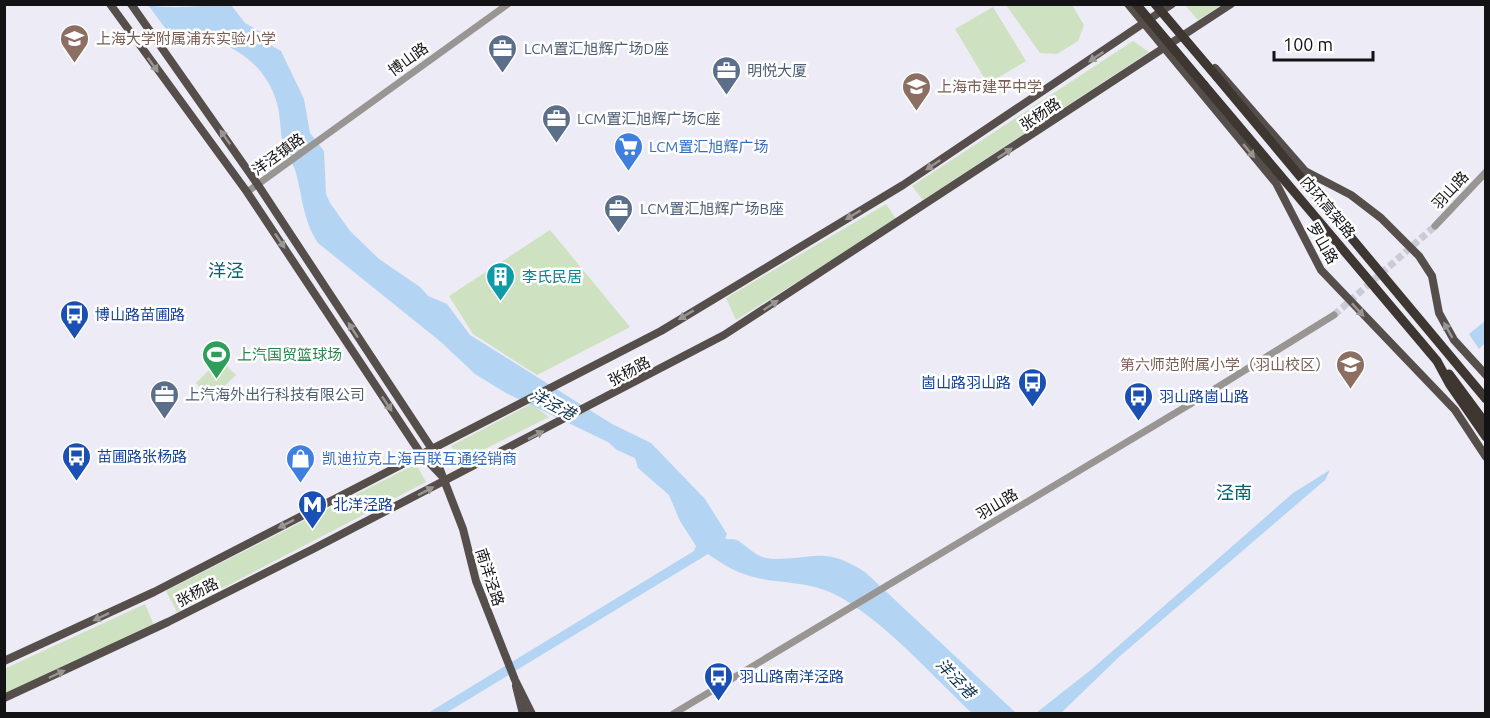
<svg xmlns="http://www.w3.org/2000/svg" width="1490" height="718" font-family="Ubuntu,'Noto Sans SC',sans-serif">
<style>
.green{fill:#cee1c0}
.water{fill:#b3d4f3}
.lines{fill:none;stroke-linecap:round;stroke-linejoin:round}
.minor-tunnel{stroke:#cbcbd4;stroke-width:7;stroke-dasharray:7 3.5;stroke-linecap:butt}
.minor{stroke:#999592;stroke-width:7}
.major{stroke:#554e4a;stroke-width:8}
.highway{stroke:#3e3631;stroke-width:9}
.highway-bridge{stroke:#3e3631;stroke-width:9}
.oneway{fill:#999592}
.labels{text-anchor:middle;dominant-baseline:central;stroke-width:5;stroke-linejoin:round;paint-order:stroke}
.education-label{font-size:15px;fill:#785e54;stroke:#fff;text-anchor:start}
.service-label{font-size:15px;fill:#4e5e75;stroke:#fff;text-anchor:start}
.street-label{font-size:15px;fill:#131316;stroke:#fff}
.shop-label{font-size:15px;fill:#366cbe;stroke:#fff;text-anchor:start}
.culture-label{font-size:15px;fill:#0d838f;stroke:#fff;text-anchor:start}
.transit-label{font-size:15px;fill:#164399;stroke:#fff;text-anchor:start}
.leisure-label{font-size:15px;fill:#27864d;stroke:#fff;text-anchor:start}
.water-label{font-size:16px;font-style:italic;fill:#0b314f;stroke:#fff}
.quarter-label{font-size:18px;fill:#026272;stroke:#fff}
</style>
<rect width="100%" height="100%" fill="#ecebf6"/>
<g class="green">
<path d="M1006,5H1072L1084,25L1078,41L1057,54L1040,53Z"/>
<path d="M1185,5H1221L1198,20Z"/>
<path d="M993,7L1026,61L988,84L955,29Z"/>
<path d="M1133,41L1149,52L923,200L912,186Z"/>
<path d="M886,204L897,220L736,320L726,298Z"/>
<path d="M550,230L630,327L537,375L473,334L449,296Z"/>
<path d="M220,359L236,375L211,399L196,383Z"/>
<path d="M531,404L549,417L459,462L451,446Z"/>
<path d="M416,464L426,482L177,612L166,591Z"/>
<path d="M145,604L155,628L5,695L4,669Z"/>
</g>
<g class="water">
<path d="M148,5C175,10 202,5 231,5L245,23L266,35L272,46L281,51L304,99L310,133L324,151L326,194L330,203L350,231L379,259L420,287L428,296L447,304L470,335L612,424L651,443L705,499L727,534L725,538C727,540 730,539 733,539C745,541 753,559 774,559C816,559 824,546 865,572L1016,713H972C931,675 882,618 834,594C805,579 773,585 744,574C731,570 720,562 708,554L446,713H428L694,551L696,546L680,521L669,495L638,468L635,458L617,450L608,442L506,393L475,374L441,342L318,243C303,220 303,199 296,173C294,164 287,157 284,148C280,136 281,117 277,103C262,53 216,35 169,33Z"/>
<path d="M1485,321V343L1479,349L1469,334Z"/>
<path d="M1330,470L1325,480L1120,656L1061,713H1036L1092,669L1293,493Z"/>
</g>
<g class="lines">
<path class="minor-tunnel" d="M1334,315L1435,226"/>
<g class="minor">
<path d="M247,192L508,4"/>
<path d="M1435,226L1486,172"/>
<path d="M673,714L1192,403L1334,315"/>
</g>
<g class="major">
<path d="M110,4L247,192L421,454L442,476"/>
<path d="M131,4L258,185L432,449L463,529L476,581L515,680L532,714"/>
<path d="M1128,4L1276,183L1321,270L1455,410L1486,457"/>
<path d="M1215,68L1305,171L1351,195L1381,218L1419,256L1432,276L1439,313L1454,340L1486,375"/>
<path d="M4,661L154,592L661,331L903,185L1172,4"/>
<path d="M516,686L523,714"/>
<path d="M4,698L168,622L313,549L724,335L1231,4"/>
</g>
<g class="highway">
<path d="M1217,77L1486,399"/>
<path d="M1204,85L1437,361L1450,385L1486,437"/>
<path d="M1449,374L1486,424"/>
</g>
<g class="highway-bridge">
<path d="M1136,4L1204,85"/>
<path d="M1155,4L1217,77"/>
</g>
</g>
<defs><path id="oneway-solid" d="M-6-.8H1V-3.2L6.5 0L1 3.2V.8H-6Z" transform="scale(1.5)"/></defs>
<g class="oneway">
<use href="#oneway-solid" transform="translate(1096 57) rotate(146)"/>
<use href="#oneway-solid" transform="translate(153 65) rotate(54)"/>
<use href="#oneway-solid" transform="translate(225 137) rotate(-125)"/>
<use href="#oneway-solid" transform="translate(1249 151) rotate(50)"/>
<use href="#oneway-solid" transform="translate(1005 153) rotate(-34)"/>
<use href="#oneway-solid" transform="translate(933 165) rotate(146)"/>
<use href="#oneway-solid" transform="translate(853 215) rotate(149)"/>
<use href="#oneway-solid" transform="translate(280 241) rotate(56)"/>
<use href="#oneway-solid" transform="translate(771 305) rotate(-33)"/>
<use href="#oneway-solid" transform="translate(1358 310) rotate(47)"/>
<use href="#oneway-solid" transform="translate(686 315) rotate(149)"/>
<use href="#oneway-solid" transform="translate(353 330) rotate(-123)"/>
<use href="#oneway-solid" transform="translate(1448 330) rotate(-119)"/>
<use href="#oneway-solid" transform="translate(387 404) rotate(56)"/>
<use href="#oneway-solid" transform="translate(536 435) rotate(-27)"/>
<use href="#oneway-solid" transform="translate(426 491) rotate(-27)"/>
<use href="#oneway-solid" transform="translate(286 524) rotate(153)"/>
<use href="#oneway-solid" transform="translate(101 617) rotate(155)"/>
<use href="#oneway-solid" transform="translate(57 674) rotate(-25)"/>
</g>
<defs>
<symbol id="school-pin" viewBox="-11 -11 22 30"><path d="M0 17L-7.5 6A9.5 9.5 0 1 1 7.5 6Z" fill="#8d6e63" stroke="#fff"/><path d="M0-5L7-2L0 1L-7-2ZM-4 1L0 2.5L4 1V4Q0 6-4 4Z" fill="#fff"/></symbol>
<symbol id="office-pin" viewBox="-11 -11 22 30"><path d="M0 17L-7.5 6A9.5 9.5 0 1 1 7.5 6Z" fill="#5c6f8a" stroke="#fff"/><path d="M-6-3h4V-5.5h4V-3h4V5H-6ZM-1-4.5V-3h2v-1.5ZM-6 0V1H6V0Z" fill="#fff"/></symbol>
<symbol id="supermarket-pin" viewBox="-11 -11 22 30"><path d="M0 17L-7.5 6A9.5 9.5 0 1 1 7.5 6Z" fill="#3f7fe0" stroke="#fff"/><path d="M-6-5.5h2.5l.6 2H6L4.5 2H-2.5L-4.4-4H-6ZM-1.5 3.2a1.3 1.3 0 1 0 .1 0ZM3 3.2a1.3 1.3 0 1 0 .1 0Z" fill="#fff"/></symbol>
<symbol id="building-pin" viewBox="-11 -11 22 30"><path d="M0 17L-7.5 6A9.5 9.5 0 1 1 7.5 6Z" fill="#0f9aa8" stroke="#fff"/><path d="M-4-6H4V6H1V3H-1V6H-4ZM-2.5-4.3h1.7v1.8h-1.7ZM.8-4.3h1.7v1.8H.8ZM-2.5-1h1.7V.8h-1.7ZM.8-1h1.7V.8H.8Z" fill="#fff"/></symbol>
<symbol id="bus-pin" viewBox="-11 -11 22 30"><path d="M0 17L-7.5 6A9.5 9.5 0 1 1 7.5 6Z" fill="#1a4fb4" stroke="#fff"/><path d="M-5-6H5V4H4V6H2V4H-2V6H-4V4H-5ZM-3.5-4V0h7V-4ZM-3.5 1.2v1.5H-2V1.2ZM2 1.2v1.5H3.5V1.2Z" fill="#fff"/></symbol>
<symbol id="stadium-pin" viewBox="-11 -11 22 30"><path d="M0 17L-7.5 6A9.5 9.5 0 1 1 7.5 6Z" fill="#2e9e5b" stroke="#fff"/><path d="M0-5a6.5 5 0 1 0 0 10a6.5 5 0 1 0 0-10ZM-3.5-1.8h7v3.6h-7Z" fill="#fff"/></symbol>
<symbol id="shop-pin" viewBox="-11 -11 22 30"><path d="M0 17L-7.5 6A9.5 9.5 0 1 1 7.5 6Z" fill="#3f7fe0" stroke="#fff"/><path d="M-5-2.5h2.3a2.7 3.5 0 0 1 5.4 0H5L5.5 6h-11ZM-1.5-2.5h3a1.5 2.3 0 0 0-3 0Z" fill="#fff"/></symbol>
<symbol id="metro-pin" viewBox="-11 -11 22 30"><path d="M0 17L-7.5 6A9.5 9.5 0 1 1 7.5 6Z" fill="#1a4fb4" stroke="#fff"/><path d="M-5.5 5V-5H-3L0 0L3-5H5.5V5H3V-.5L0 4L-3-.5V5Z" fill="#fff"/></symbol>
</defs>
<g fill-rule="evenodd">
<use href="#school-pin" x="58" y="22" width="33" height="45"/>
<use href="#office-pin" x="486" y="32" width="33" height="45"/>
<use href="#office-pin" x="710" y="54" width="33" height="45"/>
<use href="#school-pin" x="900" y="70" width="33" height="45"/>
<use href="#office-pin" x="540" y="102" width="33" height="45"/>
<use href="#supermarket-pin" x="612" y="130" width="33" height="45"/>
<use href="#office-pin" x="602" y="192" width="33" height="45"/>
<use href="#building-pin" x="484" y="260" width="33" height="45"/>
<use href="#bus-pin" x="58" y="298" width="33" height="45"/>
<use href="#stadium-pin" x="200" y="338" width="33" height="45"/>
<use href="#school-pin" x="1334" y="348" width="33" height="45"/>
<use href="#bus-pin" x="1016" y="366" width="33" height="45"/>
<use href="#office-pin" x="148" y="378" width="33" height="45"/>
<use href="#bus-pin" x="1122" y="380" width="33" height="45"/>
<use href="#bus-pin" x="60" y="440" width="33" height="45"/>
<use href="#shop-pin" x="284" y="442" width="33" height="45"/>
<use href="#metro-pin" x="296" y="488" width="33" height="45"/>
<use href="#bus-pin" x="702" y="660" width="33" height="45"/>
</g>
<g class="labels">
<g class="education-label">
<text x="96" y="38">上海大学附属浦东实验小学</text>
<text x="937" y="86">上海市建平中学</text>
<text x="1330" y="364" text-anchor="end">第六师范附属小学（羽山校区）</text>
</g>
<g class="service-label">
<text x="524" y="48">LCM置汇旭辉广场D座</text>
<text x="747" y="70">明悦大厦</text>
<text x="577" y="118">LCM置汇旭辉广场C座</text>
<text x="640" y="208">LCM置汇旭辉广场B座</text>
<text x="185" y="394">上汽海外出行科技有限公司</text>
</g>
<g class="street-label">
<text transform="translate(408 59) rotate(-36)">博山路</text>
<text transform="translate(1040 114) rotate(-34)">张杨路</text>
<text transform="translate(278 154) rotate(-36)">洋泾镇路</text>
<text transform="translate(1450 190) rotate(-47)">羽山路</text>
<text transform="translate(1328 207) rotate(50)">内环高架路</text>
<text transform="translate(1323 243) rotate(60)">罗山路</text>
<text transform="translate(629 371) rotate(-28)">张杨路</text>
<text transform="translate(997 504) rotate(-31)">羽山路</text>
<text transform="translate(490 577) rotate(72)">南洋泾路</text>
<text transform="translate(197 592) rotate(-27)">张杨路</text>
</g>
<g class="shop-label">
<text x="649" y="146">LCM置汇旭辉广场</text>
<text x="322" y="458">凯迪拉克上海百联互通经销商</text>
</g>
<g class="culture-label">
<text x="522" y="276">李氏民居</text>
</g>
<g class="transit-label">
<text x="95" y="314">博山路苗圃路</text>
<text x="1011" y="382" text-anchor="end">崮山路羽山路</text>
<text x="1159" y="396">羽山路崮山路</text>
<text x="97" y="456">苗圃路张杨路</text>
<text x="333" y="504">北洋泾路</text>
<text x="739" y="676">羽山路南洋泾路</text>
</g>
<g class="leisure-label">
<text x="237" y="354">上汽国贸篮球场</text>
</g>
<g class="water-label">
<text transform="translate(553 404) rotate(28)">洋泾港</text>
<text transform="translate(956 678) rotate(46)">洋泾港</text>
</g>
<g class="quarter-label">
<text x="226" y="270">洋泾</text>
<text x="1234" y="492">泾南</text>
</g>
</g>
<rect width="1490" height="718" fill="none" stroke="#131316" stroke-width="12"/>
<path d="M1274 51v9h99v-9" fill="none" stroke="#131316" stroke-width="3"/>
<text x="1283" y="51" font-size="18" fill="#131316" stroke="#ffffff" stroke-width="4.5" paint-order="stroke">100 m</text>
</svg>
